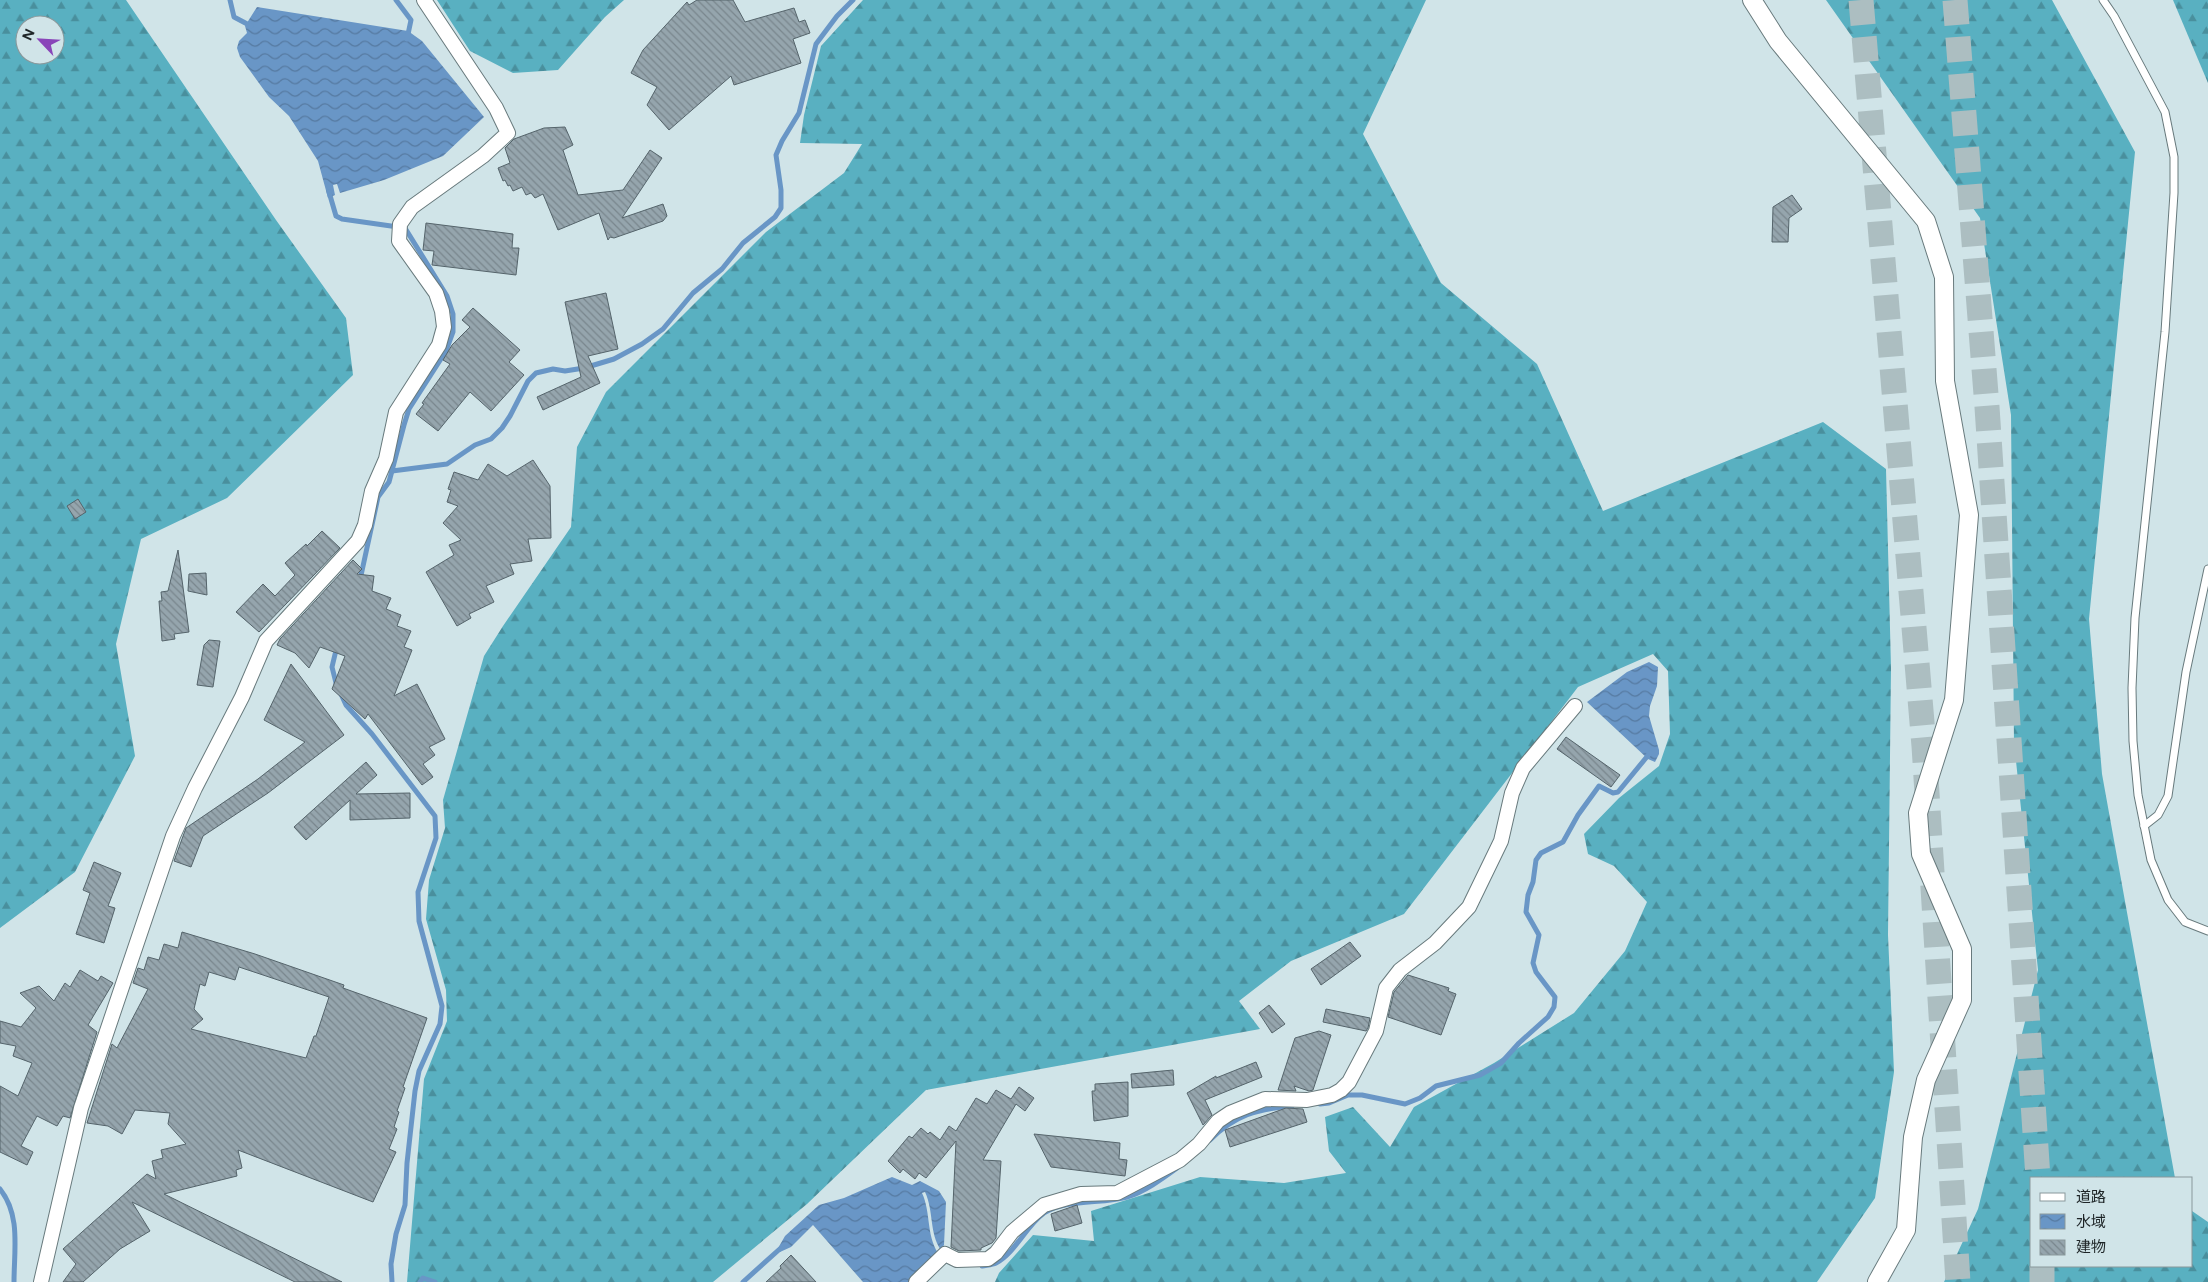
<svg xmlns="http://www.w3.org/2000/svg" width="2208" height="1282" font-family="Figtree,'Noto Sans JP',sans-serif">
<style>
.forest{fill:url(#forest-firs);fill-rule:evenodd}
.water{fill:url(#water-waves)}
.lines{fill:none;stroke-linecap:round;stroke-linejoin:round}
.stream{stroke:#6996c6;stroke-width:5}
.building{fill:url(#building-back-hatch);stroke:#55646b;fill-rule:evenodd}
.motorway-tunnel{stroke:#acbec1;stroke-width:25;stroke-dasharray:25 12;stroke-linecap:butt}
.service-casing{stroke:#687a7d;stroke-width:9}
.minor-casing{stroke:#687a7d;stroke-width:16}
.tertiary-casing{stroke:#687a7d;stroke-width:20}
.service{stroke:#fff;stroke-width:7}
.minor{stroke:#fff;stroke-width:14}
.tertiary{stroke:#fff;stroke-width:18}
</style>
<defs>
<pattern id="forest-firs" width="22" height="20" patternUnits="userSpaceOnUse" patternTransform="scale(1.25)"><rect width="22" height="20" fill="#59b0c1"/><path d="M5 1l3.5 6h-7zM16 11l3.5 6h-7z" fill="#498f9d"/></pattern>
<pattern id="water-waves" width="16" height="10" patternUnits="userSpaceOnUse" patternTransform="scale(1.25)"><rect width="16" height="10" fill="#6996c6"/><path d="M0 5q4-4 8 0t8 0" fill="none" stroke="#567aa1"/></pattern>
<pattern id="building-back-hatch" width="6" height="6" patternUnits="userSpaceOnUse" patternTransform="scale(1.25)"><rect width="6" height="6" fill="#95a5ad"/><path d="M-1 5l2 2M0 0l6 6M5-1l2 2" fill="none" stroke="#79868d"/></pattern>
</defs>
<rect width="100%" height="100%" fill="#d0e4e8"/>
<g class="forest">
<path d="M0,0H126L276,220L346,318L353,375L227,498L141,539L116,644L135,756L75,872L0,928ZM25,25H55V55H25Z"/>
<path d="M437,0H624L605,17L558,70L513,73L470,51Z"/>
<path d="M863,0H1426L1363,134L1441,283L1537,364L1603,511L1823,422L1886,469L1891,668L1888,935L1894,1072L1875,1198L1817,1282H995L999,1273L1033,1235L1094,1241L1091,1211L1200,1177L1284,1183L1346,1173L1329,1151L1325,1117L1353,1107L1390,1147L1414,1107L1494,1063L1574,1013L1625,951L1647,902L1614,866L1588,854L1584,834L1619,798L1659,766L1670,734L1668,671L1653,654L1578,687L1404,914L1291,961L1239,1001L1260,1029L926,1090L807,1204L713,1282H407L424,1079L447,1021L446,990L426,919L429,880L445,828L443,800L484,656L503,626L571,527L577,447L606,392L766,232L844,173L862,144L800,143L804,115L821,46Z"/>
<path d="M1826,0H2052L2135,152L2089,619L2102,774L2175,1178H2032V1266H2192V1211L2208,1222V1282H1944L1978,1209L2038,970L2014,742L2011,415L1980,218Z"/>
<path d="M2173,0H2208V83Z"/>
</g>
<g class="water">
<path d="M257,7L408,31L422,41L484,117L443,156L384,180L340,193L337,184L333,185L335,195L328,198L318,161L289,116L269,97L240,57L237,48L239,41L247,33L245,26Z"/>
<path d="M1649,662L1658,667L1657,686L1650,706L1649,716L1659,750V754L1655,762L1648,759L1587,702L1627,672Z"/>
<path d="M892,1177L912,1185L920,1181L939,1191L946,1202L944,1245L941,1250C929,1233 934,1211 925,1192L922,1193C931,1212 926,1234 938,1253L910,1282H863L813,1225L791,1247L780,1252L777,1250L785,1236L819,1205L844,1198Z"/>
</g>
<g class="lines">
<g class="stream">
<path d="M230,0L234,17L251,26"/>
<path d="M396,0L411,20L407,39"/>
<path d="M329,192L336,216L342,219L405,228L447,296L453,314V332L446,351L409,409L404,425L389,482L378,497L360,580"/>
<path d="M392,471L447,464L475,445L491,439L502,428L510,416L528,381L536,373L553,369L565,371L584,368L614,359L642,344L663,329L693,293L722,269L743,243L775,217L781,208V190L776,155L782,141L799,113L816,44L837,16L853,0"/>
<path d="M337,687L332,667L337,646"/>
<path d="M341,694L346,705L372,734L435,816L436,838L418,892L419,921L442,1006L440,1024L419,1071L415,1091L407,1163L405,1205L396,1234L391,1264L392,1282"/>
<path d="M1320,1104L1329,1103L1348,1095H1362L1405,1104L1420,1098L1436,1086L1480,1075L1501,1063L1519,1043L1548,1017L1554,1007L1555,997L1536,972L1533,963L1539,935L1526,912L1528,895L1533,882L1536,860L1541,853L1563,842L1578,815L1599,786L1613,793L1618,792L1650,753"/>
<path d="M1210,1140C1235,1115 1257,1109 1292,1106"/>
<path d="M0,1189C21,1215 14,1250 14,1282"/>
<path d="M982,1266C986,1265 992,1265 996,1263C1015,1253 1026,1226 1044,1213C1066,1199 1102,1204 1127,1197C1144,1192 1162,1179 1177,1168"/>
<path d="M420,1282L423,1278L435,1282"/>
<path d="M743,1282L782,1247"/>
</g>
</g>
<g class="building">
<path d="M697,0H733L745,22L794,8L799,22L805,20L810,33L793,39L801,63L734,85L731,76L669,130L647,105L657,87L631,73L643,50L687,2L689,5Z"/>
<path d="M565,127L573,145L563,150L578,195L623,190L650,150L662,158L622,218L663,204L667,216L663,221L614,238L610,237L608,240L599,213L558,230L543,194L535,198L531,193L526,195L522,187L513,191L510,185L508,186L505,180L503,181L498,168L510,163L505,148L514,139L544,128Z"/>
<path d="M1792,195L1802,209L1789,218L1788,242H1772L1773,207Z"/>
<path d="M426,223L513,234L512,248H519L516,275L432,265L434,251L423,250Z"/>
<path d="M606,293L618,349L588,356L600,383L543,410L537,397L581,377L565,302Z"/>
<path d="M473,308L520,350L509,362L524,375L491,411L470,392L438,431L416,414L424,404L422,403L450,364L443,360L452,345L470,327L462,320Z"/>
<path d="M533,460L550,486L551,538L528,539L532,561L510,564L514,574L486,586L494,602L469,614L471,618L457,626L426,572L454,555L449,545L461,540L443,523L458,506L447,502L451,490L448,489L454,472L478,480L488,464L507,476Z"/>
<path d="M78,499L86,512L75,519L67,506Z"/>
<path d="M322,531L340,548L259,632L236,612L263,584L275,596L295,575L285,563L306,544L307,546Z"/>
<path d="M178,550L189,632L174,634L175,639L162,641L159,601H162L161,592L168,591Z"/>
<path d="M353,560L362,569L357,574L374,576L372,591L391,598L386,609L401,615L397,626L411,631L404,647L412,650L394,696L417,684L445,739L429,747L435,755L423,764L433,777L422,785L368,714L365,719L332,689L345,656L320,647L309,668L295,653L277,645L280,639Z"/>
<path d="M206,573L207,595L188,591L189,574Z"/>
<path d="M209,640L220,641L213,687L197,685L204,645Z"/>
<path d="M291,664L344,735L268,793L203,836L191,867L174,861L186,828L258,779L305,742L264,720Z"/>
<path d="M1566,737L1620,775L1611,787L1557,749Z"/>
<path d="M366,762L377,775L356,794L410,793V818L350,820V800L306,840L294,827Z"/>
<path d="M94,862L121,873L108,906L115,908L104,943L76,934L90,893L83,890Z"/>
<path d="M182,932L255,954L344,985L343,988L427,1018L403,1087L405,1088L397,1111L399,1112L394,1127L397,1129L389,1149L396,1152L373,1202L238,1150L242,1168L236,1170L237,1176L164,1194L342,1282H295L132,1202L150,1231L120,1249L83,1282H63L76,1264L63,1249L147,1174L156,1179L152,1161L163,1158L161,1150L186,1144L168,1124L170,1113L135,1110L122,1134L108,1126L87,1123L112,1044L117,1048L148,989L133,983L138,968L144,970L148,957L159,960L164,944L178,948ZM239,967L329,997L316,1036H314L306,1058L191,1029L203,1019L194,1009L200,984L205,986L209,972L235,980Z"/>
<path d="M1350,942L1361,956L1321,985L1311,969Z"/>
<path d="M80,970L98,981L101,976L113,983L88,1025L97,1032L70,1118L63,1116L57,1126L37,1116L21,1146L33,1152L27,1165L0,1152V1086L18,1096L32,1063L13,1056L16,1046L0,1043V1021L21,1027L36,1008L20,993L39,986L54,1001L65,983L70,987Z"/>
<path d="M1408,975L1449,988L1448,991L1456,994L1441,1035L1388,1017L1394,992Z"/>
<path d="M1269,1005L1285,1024L1272,1033L1259,1013Z"/>
<path d="M1326,1009L1370,1018L1368,1028L1366,1031L1323,1022Z"/>
<path d="M1319,1031L1331,1035L1313,1090L1309,1091L1294,1086L1296,1091L1278,1090L1295,1038Z"/>
<path d="M1256,1062L1262,1077L1205,1100L1212,1115L1203,1125L1187,1093L1216,1076V1078Z"/>
<path d="M1173,1070L1174,1085L1132,1088L1131,1074Z"/>
<path d="M1128,1082V1116L1094,1121L1092,1091H1095V1084Z"/>
<path d="M1019,1087L1034,1098L1025,1111L1016,1104L983,1160L1001,1161L996,1238L992,1243L981,1248V1250L959,1251L951,1247L956,1141L926,1178L919,1173L915,1179L903,1169L900,1173L888,1161L909,1136L912,1138L921,1128L928,1134L930,1132L940,1140L949,1126L956,1131L976,1098L987,1104L996,1090L1011,1099Z"/>
<path d="M1286,1108L1303,1109L1307,1122L1230,1147L1225,1130Z"/>
<path d="M1034,1134L1120,1143L1119,1159L1127,1160L1125,1176L1051,1167Z"/>
<path d="M1077,1205L1082,1223L1055,1231L1051,1214Z"/>
<path d="M791,1255L816,1282H766L781,1268L780,1266Z"/>
</g>
<g class="lines">
<g class="motorway-tunnel">
<path d="M1861,0L1924,746L1958,1282"/>
<path d="M1955,0L1987,407L2038,1178"/>
<path d="M2042,1266V1282"/>
</g>
<defs>
<g id="service">
<path d="M2103,0L2114,16L2165,112L2174,157V193L2165,332L2135,618L2132,688L2133,741L2138,795L2151,860L2168,900L2185,922L2208,931"/>
<path d="M2144,826L2158,815L2168,796L2186,672L2208,569"/>
</g>
<g id="minor">
<path d="M41,1282L81,1108L173,836L195,788L242,697L266,641L358,541L365,525L372,491L386,459L396,412L439,345L444,327L442,311L436,293L399,241L400,224L412,207L483,156L508,133L496,108L424,0"/>
<path d="M916,1282L945,1254L957,1260L988,1259L996,1253L1012,1232L1044,1205L1081,1194L1117,1193L1180,1160L1199,1144L1218,1121L1230,1113L1265,1099L1307,1100L1332,1095L1341,1090L1349,1082L1376,1031L1386,988L1400,970L1435,943L1469,907L1501,841L1512,793L1523,768L1575,706"/>
</g>
<path id="tertiary" d="M1752,0L1778,41L1926,221L1944,277L1945,381L1969,515L1954,700L1918,813L1921,854L1962,949V1000L1926,1080L1913,1137L1906,1230L1877,1282"/>
</defs>
<use href="#service" class="service-casing"/>
<use href="#minor" class="minor-casing"/>
<use href="#tertiary" class="tertiary-casing"/>
<use href="#service" class="service"/>
<use href="#minor" class="minor"/>
<use href="#tertiary" class="tertiary"/>
</g>
<rect x="2030" y="1177" width="162" height="90" fill="#d0e4e8" stroke="#89989b"/>
<rect x="2040" y="1193" width="25" height="8" fill="#ffffff" stroke="#89989b"/>
<text x="2076" y="1202" font-size="15" fill="#1e2527">道路</text>
<rect x="2040" y="1214" width="25" height="15" fill="url(#water-waves)" stroke="#89989b"/>
<text x="2076" y="1227" font-size="15" fill="#1e2527">水域</text>
<rect x="2040" y="1240" width="25" height="15" fill="url(#building-back-hatch)" stroke="#89989b"/>
<text x="2076" y="1252" font-size="15" fill="#1e2527">建物</text>
<g transform="translate(40 40) rotate(295)"><circle r="24" fill="#d0e4e8" stroke="#89989b"/>
<path d="M0-4L9 19L0 12L-9 19Z" fill="#8945b9"/>
<text y="-8" font-size="14" font-weight="bold" text-anchor="middle" fill="#1e2527">N</text>
</g>
</svg>
